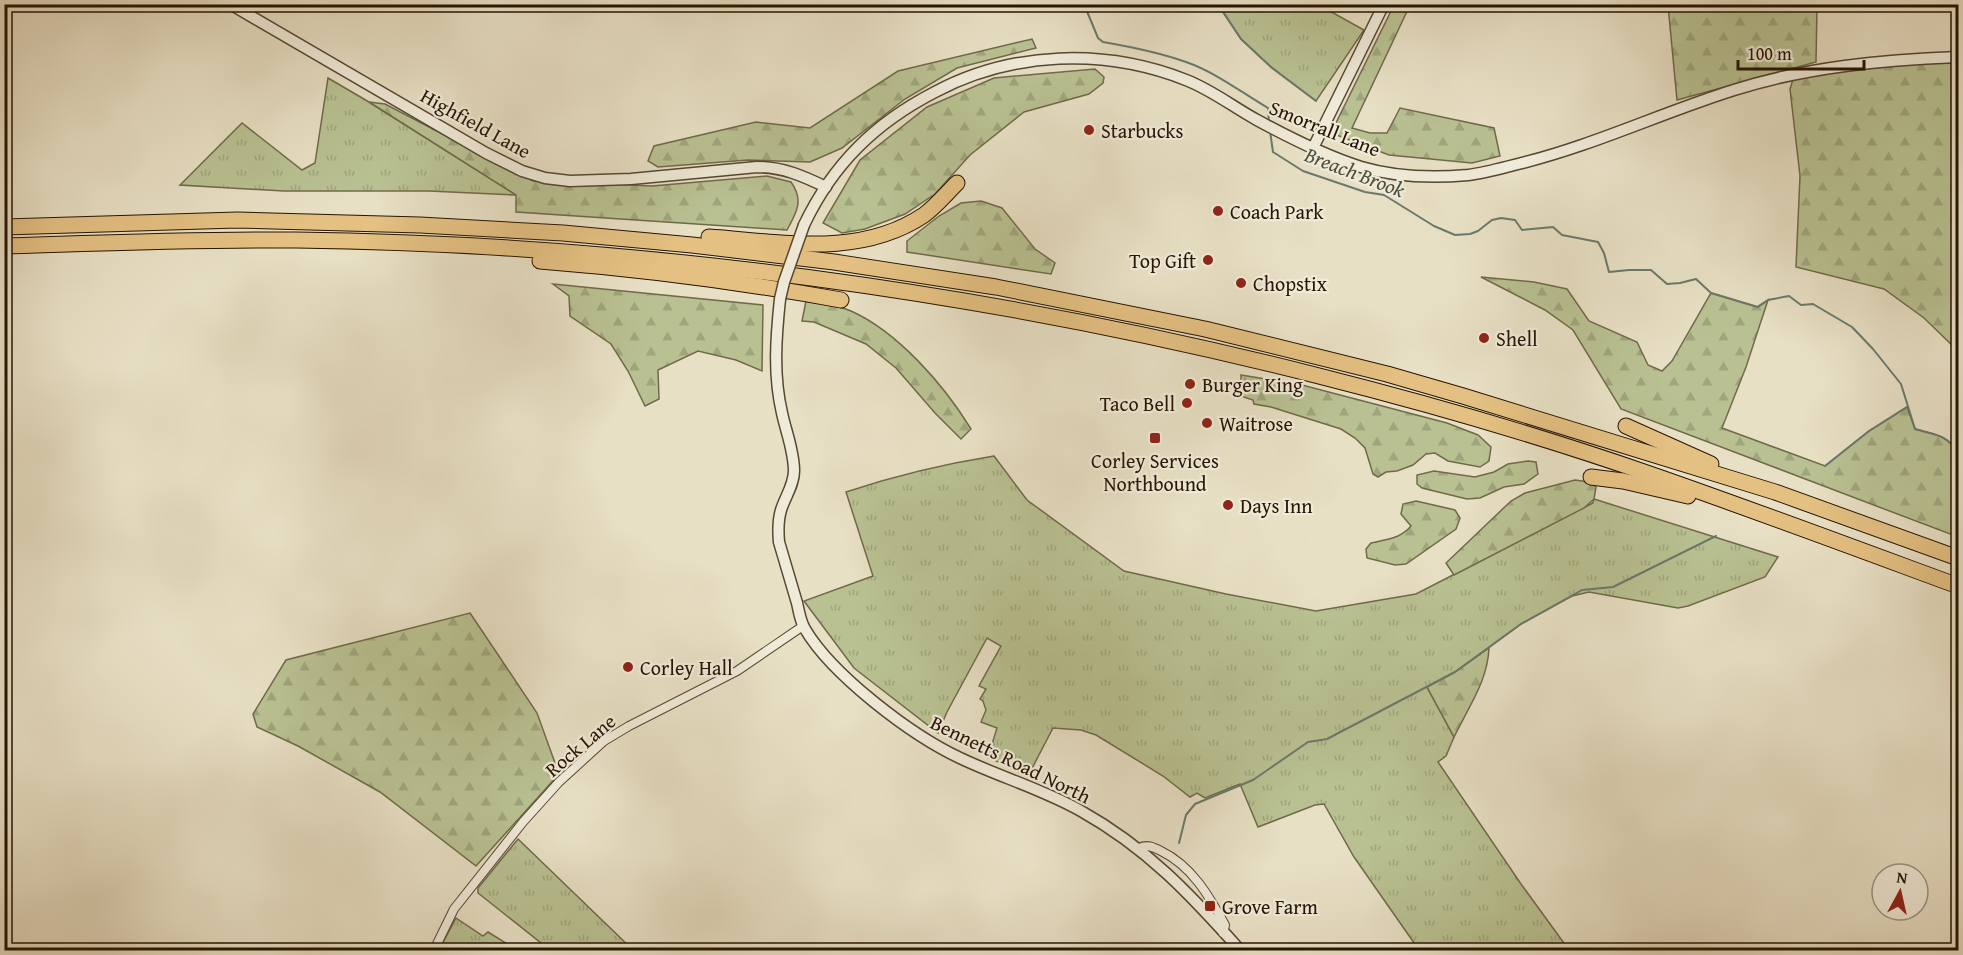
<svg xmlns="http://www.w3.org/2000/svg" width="1963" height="955" font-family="'Gentium Book Plus',serif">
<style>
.grass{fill:url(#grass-tufts);stroke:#706a4a;stroke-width:1.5}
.forest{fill:url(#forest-firs);stroke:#706a4a;stroke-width:1.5}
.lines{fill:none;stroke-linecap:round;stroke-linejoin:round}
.stream{stroke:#6a796b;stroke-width:2}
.minor-casing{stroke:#564732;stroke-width:10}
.tertiary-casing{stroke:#564732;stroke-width:13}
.motorway-casing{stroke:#261401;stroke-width:17}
.minor{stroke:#f0ebd9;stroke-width:8}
.tertiary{stroke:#f0ebd9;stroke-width:10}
.motorway{stroke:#e4c082;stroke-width:15}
.tertiary-bridge-casing{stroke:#564732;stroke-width:13;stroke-linecap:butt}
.tertiary-bridge{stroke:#f0ebd9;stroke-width:10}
.poi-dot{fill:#8f2418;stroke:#f0ebd9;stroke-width:2}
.labels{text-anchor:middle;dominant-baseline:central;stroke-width:4.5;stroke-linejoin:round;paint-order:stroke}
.street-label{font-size:20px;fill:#261401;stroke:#f0ebd9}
.poi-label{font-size:20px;fill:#261401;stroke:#f0ebd9;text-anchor:start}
.water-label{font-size:21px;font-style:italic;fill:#4e4f3f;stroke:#f0ebd9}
</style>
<defs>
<pattern id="grass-tufts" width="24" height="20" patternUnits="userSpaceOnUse" patternTransform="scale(1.5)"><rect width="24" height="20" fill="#b9c192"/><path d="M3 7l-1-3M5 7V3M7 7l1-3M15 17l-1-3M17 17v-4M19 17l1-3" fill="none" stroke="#9fa57c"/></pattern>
<pattern id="forest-firs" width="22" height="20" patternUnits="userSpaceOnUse" patternTransform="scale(1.5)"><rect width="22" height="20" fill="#b9c192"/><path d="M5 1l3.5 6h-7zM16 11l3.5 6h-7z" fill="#9fa57c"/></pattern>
</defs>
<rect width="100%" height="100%" fill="#e8e0c5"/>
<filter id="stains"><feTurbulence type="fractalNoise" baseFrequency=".00333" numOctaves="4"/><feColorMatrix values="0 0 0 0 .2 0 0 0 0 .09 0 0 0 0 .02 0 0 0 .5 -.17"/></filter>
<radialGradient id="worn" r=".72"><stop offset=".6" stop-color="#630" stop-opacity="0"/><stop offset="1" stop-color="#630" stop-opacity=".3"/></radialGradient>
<g class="grass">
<path d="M1218,5H1319L1364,30L1316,101L1270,66L1241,39Z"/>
<path d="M328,78L369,102L516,195L429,191H284L180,185L242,123L302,170L315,163Z"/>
<path d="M994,456L1027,500L1124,571L1226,594L1316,611L1416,594L1593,503L1594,499L1778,557L1765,577L1688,606L1678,608L1589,592L1572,596L1521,624L1455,672L1427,687L1454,737L1446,756L1438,762L1521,884L1569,950H1419L1354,857L1324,804L1315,805L1258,827L1240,784L1205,798L1197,793L1190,797L1163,776L1096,735L1081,730L1053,728L1028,776L988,757L997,728L981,722L986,710L983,701L980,699L986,689L979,686L1001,646L987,638L947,712L938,733L854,668L804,601L873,576L846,492C894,476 944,464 994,456Z"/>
<path d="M518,839L633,950H544L546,947L478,893V888Z"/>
<path d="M456,918L483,936L488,932L517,950H439Z"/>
</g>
<g class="forest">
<path d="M1394,5H1410L1352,128L1370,133H1387L1400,108L1494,128L1500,156L1472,163L1389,155L1334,134L1335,125Z"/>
<path d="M1668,5H1817L1816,62L1677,100Z"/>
<path d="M1032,39L1036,48L957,68L905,99L842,148L810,162L748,160L658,167L648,161L654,146L756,122L810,128L898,71Z"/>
<path d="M1958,60V351L1924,318L1884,289L1796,267L1800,176L1790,89L1794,76Z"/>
<path d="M1095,69L1104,77L1103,83L1089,94L1024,112L970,155L935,194L905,214L865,229L842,233L823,223L860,160L927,107L994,78Z"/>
<path d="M369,102L385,104L533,181L652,186L767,176L791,182C804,200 797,212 787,230L516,212V195Z"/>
<path d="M981,201L1002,208L1035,249L1055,263L1051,274L907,252V241L939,216L961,203Z"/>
<path d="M1481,277L1534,282L1567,289L1589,321L1637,342L1648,365L1662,371L1672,361L1711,293L1757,307L1768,300L1746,367L1722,428L1825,466L1869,431L1907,407L1915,429C1935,435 1947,434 1958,453V537L1621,409L1573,330L1545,310Z"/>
<path d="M553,284L763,305L762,371L736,360L698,351L658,370L659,399L645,406L628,371L611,344L570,316L569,296Z"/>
<path d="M806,301C820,304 838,305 851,311C898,332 944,385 971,429L961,439L935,413L896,368L866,344L814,322L802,321Z"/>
<path d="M1241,375L1302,385L1447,423L1478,435L1491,447L1489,461L1480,467L1448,461L1435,453L1426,454L1413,465L1397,471L1386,472L1378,477L1373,474L1365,448L1355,438L1341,429L1271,407L1254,404L1253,400L1241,396Z"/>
<path d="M1528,461L1536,462L1538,474L1524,484L1504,487L1480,498L1467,499L1422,488L1417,484V475L1434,471L1475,477L1494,472L1508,464Z"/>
<path d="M1575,480L1589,482L1596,487L1594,499L1584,508L1454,575L1446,563L1511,501L1525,493Z"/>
<path d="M1416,501L1455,510L1460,518L1456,529L1406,564L1395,565L1367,558L1366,549L1371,543C1387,539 1400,539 1411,526L1401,514L1403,504Z"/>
<path d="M470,613L537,713L559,774L476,866L380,792L298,746L257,727L253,714L286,660Z"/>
<path d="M1489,648C1488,680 1468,708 1454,737L1427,687L1455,672Z"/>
</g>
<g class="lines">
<g class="stream">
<path d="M1084,4L1098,38L1103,42C1132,47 1158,52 1186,62C1215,72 1241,92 1268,108L1269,123"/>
<path d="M1218,4L1241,39L1272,68L1316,101"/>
<path d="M1270,131L1273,152L1303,171L1365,192L1384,195L1434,226L1455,235L1470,234L1478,231L1492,220L1501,218L1515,220L1522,230L1553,227L1562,235L1598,242L1604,253L1609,272L1629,270H1651L1667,284L1680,283L1696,279L1711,293L1758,307L1768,300L1789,296L1801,305L1813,304L1852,327L1873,349L1901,384L1915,429C1935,435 1947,434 1958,453"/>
<path d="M1825,466L1869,431L1907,407"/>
<path d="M1179,843L1186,815L1195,804L1253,780L1308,742L1327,739L1455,672L1521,624L1582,590L1613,587L1716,536"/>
</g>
<defs>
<g id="minor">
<path d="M1139,848C1147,844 1153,847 1161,851C1192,866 1209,896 1225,925L1223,933"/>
<path d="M434,950L454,909L523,822L559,782L604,741L629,726L737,671L803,626"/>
</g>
<g id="tertiary">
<path d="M230,4L486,153L522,171L545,178L570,181L631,179L757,167C783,167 803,176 826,187"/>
<path d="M1313,148L1384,4"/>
<path d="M804,225C833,164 875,123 935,92C1012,51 1105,48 1186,80C1212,90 1233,107 1257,120C1290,138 1326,156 1361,167C1395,177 1434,178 1468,175C1485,173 1502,168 1518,164C1592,146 1661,113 1734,90C1806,67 1883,60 1958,57"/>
<path d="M780,299C776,337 773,375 782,413C786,432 794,451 794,471C794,485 785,497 781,510C778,520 778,531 779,542C785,562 791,582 797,603C799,611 800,621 805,629C832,675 911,735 960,758C1000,777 1042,789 1081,811C1147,848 1190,894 1240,950"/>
</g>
<g id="motorway">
<path d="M4,227L237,220L420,225L563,233L692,245L834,262L996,287L1205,329L1387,374L1463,396L1775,492L1958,558"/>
<path d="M709,237C782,242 860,258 924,215C936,206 946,194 957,183"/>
<path d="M4,246C101,243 199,239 296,240C636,244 990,292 1319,376C1430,404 1540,436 1647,473C1751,509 1855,548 1958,586"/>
<path d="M540,261C641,269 742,282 841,300"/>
<path d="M1626,426L1711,464"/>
<path d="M1591,477L1623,481L1688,496"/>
</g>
</defs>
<use href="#minor" class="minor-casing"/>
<use href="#tertiary" class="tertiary-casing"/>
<use href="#motorway" class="motorway-casing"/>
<use href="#minor" class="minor"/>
<use href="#tertiary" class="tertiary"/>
<use href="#motorway" class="motorway"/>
<defs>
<path id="tertiary-bridge" d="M780,299L784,282L804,225"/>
</defs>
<use href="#tertiary-bridge" class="tertiary-bridge-casing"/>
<use href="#tertiary-bridge" class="tertiary-bridge"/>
</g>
<g class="poi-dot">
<circle cx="1089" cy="130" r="6"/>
<circle cx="1218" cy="211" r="6"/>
<circle cx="1208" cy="260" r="6"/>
<circle cx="1241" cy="283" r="6"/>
<circle cx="1484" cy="338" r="6"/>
<circle cx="1190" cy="384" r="6"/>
<circle cx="1187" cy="403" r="6"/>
<circle cx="1207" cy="423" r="6"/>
<rect x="1149" y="432" width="12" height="12" rx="3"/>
<circle cx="1228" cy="505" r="6"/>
<circle cx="628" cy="667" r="6"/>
<rect x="1204" y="900" width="12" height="12" rx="3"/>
</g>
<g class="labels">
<g class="street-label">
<text transform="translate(476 123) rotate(29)">Highfield Lane</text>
<text transform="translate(1325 128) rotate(22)">Smorrall Lane</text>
<text transform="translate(580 745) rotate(-40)">Rock Lane</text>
<text transform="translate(1011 759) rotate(26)">Bennetts Road North</text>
</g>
<g class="poi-label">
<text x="1101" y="130">Starbucks</text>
<text x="1230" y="211">Coach Park</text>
<text x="1196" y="260" text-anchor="end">Top Gift</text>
<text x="1253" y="283">Chopstix</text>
<text x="1496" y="338">Shell</text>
<text x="1202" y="384">Burger King</text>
<text x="1175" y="403" text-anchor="end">Taco Bell</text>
<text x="1219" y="423">Waitrose</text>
<text x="1155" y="460" text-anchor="middle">Corley Services<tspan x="1155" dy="23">Northbound</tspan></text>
<text x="1240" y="505">Days Inn</text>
<text x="640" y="667">Corley Hall</text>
<text x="1222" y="906">Grove Farm</text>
</g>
<g class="water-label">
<text transform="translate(1355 172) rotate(21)">Breach Brook</text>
</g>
</g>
<rect width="1963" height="955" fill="none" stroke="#e8e0c5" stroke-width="24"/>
<rect x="6" y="6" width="1951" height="943" fill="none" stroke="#261401" stroke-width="3"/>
<rect x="12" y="12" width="1939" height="931" fill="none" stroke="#261401" stroke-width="1.5"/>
<g transform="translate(1900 892) rotate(8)"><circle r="28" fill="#f0ebd9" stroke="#9f9583" stroke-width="1.5"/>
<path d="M0-4.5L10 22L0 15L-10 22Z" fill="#8f2418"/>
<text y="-9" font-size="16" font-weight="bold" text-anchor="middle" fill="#261401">N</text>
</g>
<path d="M1738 60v9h126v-9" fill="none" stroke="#261401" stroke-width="3"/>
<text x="1747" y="60" font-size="18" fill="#261401" stroke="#f0ebd9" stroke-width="4.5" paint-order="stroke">100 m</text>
<rect width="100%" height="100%" filter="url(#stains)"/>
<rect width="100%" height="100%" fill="url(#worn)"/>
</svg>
